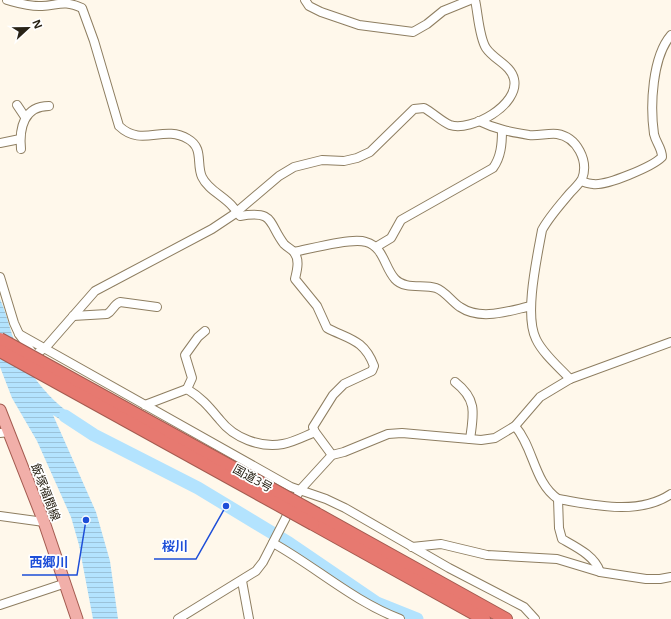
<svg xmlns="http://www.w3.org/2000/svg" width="671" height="619" font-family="'Open Sans','Noto Sans JP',sans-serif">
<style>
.water{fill:url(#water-rules)}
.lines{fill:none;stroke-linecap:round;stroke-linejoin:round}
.river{stroke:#b3e3fe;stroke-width:13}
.minor-casing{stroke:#8e7e61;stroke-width:10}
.major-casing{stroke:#a45b50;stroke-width:13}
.highway-casing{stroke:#a45b50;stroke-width:14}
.minor{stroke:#fff;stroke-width:8}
.major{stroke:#f1afa9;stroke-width:11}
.highway{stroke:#e77970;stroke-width:12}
.highway-bridge-casing{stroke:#a45b50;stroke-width:14;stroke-linecap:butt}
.highway-bridge{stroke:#e77970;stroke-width:12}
.labels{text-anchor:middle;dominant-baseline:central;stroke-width:3.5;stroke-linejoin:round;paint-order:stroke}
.street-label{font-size:12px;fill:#292316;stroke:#fff}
.leader{fill:none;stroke:#1d4ed8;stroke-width:1.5}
.callout-dot{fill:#1d4ed8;stroke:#fff;stroke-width:1.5}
.callout-label{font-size:13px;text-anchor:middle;font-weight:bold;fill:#1d4ed8;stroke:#fff;stroke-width:3.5;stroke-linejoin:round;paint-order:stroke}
</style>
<defs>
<pattern id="water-rules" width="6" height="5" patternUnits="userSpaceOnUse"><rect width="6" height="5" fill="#b3e3fe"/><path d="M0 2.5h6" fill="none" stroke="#9ac2d9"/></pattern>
</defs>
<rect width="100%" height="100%" fill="#fff8eb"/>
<path class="water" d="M0,299C6,312 9,326 14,340C27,373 50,402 81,421L77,430L53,415L96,512L110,561L118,619H93L79,545L71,517L37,441L12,398L0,367Z"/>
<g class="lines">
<path class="river" d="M65,416L94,435L198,488L289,543L377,603L417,619"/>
<defs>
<g id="minor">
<path d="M7,0C18,3 30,7 42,6C59,5 64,0 82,8L94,41L119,126C142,148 163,124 188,139C204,148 196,164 202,177C208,190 224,196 233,207C236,210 237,213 240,216C275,210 268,223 284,244C287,247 291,249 294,252C300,260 297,270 295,279L317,306L327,328C348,339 364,339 374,366L372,371L344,384L333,395L313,427L315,432L332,455"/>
<path d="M305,0L309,6L321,12L359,25L413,32L427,24L443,11L470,0"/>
<path d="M17,105L25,117"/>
<path d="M479,121C495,129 511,132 529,135C538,136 548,133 557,134C577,137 589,161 582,179C579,184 574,189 570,193C560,205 549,217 542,230C537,258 524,315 536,339C543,354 559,367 570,379"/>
<path d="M0,143L20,139"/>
<path d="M21,149C19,128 24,106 49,106"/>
<path d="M581,181C584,182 589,184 593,184C606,186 652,167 662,157C662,148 656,143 654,134C650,106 652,57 671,35"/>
<path d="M376,247L391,238L401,220L493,168C501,157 502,144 502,130"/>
<path d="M294,252C310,249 352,237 366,242C384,247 384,267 395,279C405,290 423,284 436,288C445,291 452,302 460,307C481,321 508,311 531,306"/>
<path d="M0,277L14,323L19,334L36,358"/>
<path d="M73,316L107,314C113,311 113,305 120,302L157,307"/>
<path d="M19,334L291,487L326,499L345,508L449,568L524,607L535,619"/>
<path d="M35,355L46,347L95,291L212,229L233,215L279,176L294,167L322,160L344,161L357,158L370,152L414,109L424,108C432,112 442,122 450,125C471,132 520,105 514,79C511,65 494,60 486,48C479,37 478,13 475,0"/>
<path d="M455,382C477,399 474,413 470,439"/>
<path d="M187,389L192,378L185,355L198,337L205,331"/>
<path d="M145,405L187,389C202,398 209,407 220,420C234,438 260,448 283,444C294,442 305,436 315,432"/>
<path d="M515,426C534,448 534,483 558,499C594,505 638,516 671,494"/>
<path d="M0,433L9,432"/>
<path d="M558,499L559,528L562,539C576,547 595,556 600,572"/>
<path d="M0,516L44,522"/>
<path d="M273,543C316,567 353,601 400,619"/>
<path d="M412,547L441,544L487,555L557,559L600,572L646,579H660L671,577"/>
<path d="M242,581L249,619"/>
<path d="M0,605L66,583"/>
<path d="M178,619L256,571L263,562L300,490L332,455L344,452L388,434L402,433L481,440L495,438L515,426L540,397L570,379L671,342"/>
</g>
<path id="major" d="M0,410L44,522L77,619"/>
<g id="highway">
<path d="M317,514L506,619"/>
<path d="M313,524L484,619"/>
</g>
</defs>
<use href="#minor" class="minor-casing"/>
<use href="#major" class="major-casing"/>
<use href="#highway" class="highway-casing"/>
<use href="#minor" class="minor"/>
<use href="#major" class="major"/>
<use href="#highway" class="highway"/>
<defs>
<g id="highway-bridge">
<path d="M0,339L317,514"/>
<path d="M0,351L313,524"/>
</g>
</defs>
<use href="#highway-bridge" class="highway-bridge-casing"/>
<use href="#highway-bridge" class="highway-bridge"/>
</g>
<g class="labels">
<g class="street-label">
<text transform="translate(253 478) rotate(29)">国道3号</text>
<text transform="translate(46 492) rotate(69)">飯塚福間線</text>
</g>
</g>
<path class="leader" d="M226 506L196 559H154M86 520L77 575H22"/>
<g class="callout-dot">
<circle cx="226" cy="506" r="4"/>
<circle cx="86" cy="520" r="4"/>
</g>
<g class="callout-label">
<text x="175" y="551">桜川</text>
<text x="49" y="567">西郷川</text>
</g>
<g transform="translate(28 28) rotate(68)" stroke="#ffffff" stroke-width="3" paint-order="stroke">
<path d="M0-3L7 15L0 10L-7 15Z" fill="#292316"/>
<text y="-6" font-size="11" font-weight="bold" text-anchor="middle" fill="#292316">N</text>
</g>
</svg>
